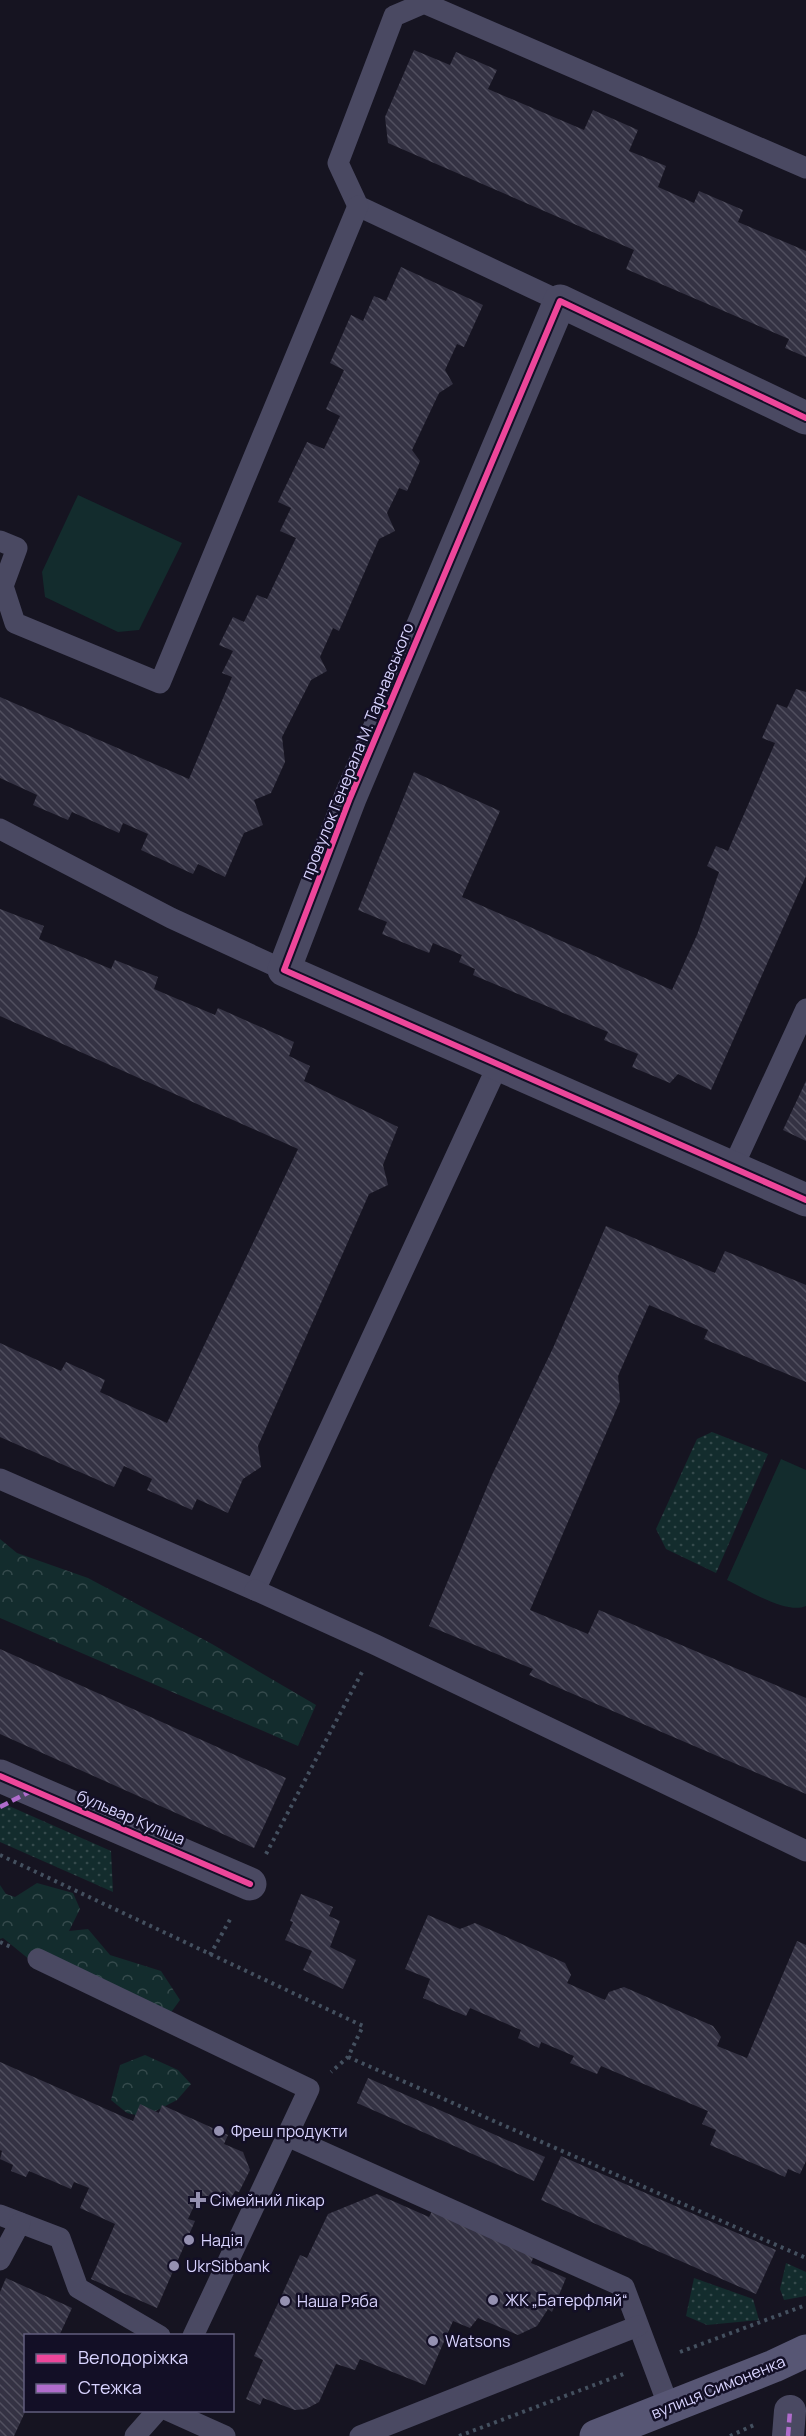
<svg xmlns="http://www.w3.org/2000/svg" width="806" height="2436" font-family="Manrope,sans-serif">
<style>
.grass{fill:url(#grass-dots)}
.forest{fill:url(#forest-crowns)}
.park{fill:#132c2d}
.building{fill:url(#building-back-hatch)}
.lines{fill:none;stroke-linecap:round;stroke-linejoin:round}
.path{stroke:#44505f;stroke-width:4;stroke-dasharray:3 4.5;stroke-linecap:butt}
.service{stroke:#4a4962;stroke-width:21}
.pedestrian{stroke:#4a4962;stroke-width:32}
.minor{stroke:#4a4962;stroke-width:33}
.secondary{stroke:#575674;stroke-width:33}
.quiet{stroke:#b06ccc;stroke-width:4.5;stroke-dasharray:9 4.5;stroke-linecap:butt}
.cycleway-casing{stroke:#130f26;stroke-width:10}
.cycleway{stroke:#ed469a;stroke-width:6}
.poi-dot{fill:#9591b1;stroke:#130f26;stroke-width:2}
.labels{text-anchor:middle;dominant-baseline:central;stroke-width:5;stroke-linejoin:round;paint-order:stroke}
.street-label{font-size:16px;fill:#d9d4ff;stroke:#130f26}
.poi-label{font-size:16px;fill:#d9d4ff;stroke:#130f26;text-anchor:start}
</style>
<defs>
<pattern id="grass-dots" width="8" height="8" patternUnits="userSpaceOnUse" patternTransform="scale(1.5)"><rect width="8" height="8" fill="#132c2d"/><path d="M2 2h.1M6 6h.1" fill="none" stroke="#354a4c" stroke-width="1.8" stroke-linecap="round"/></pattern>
<pattern id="forest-crowns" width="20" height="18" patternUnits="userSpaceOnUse" patternTransform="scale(1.5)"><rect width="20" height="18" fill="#132c2d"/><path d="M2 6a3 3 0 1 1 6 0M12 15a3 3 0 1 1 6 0" fill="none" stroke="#354a4c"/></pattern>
<pattern id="building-back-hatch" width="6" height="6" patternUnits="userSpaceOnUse" patternTransform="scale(1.5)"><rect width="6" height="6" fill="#343243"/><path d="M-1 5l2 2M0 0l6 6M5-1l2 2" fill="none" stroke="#514f5f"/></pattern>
</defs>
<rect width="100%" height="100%" fill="#161421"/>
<g class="grass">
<path d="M712,1432L768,1454L716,1573L666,1549L656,1529L697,1439Z"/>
<path d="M0,1802L111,1851L113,1892L0,1842Z"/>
<path d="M786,2263L806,2272V2296L784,2300L780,2289Z"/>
<path d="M694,2278L753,2299L759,2320L707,2325L686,2316Z"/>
</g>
<g class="forest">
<path d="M0,1539L17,1553L88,1578L212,1644L316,1705L298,1746L0,1618Z"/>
<path d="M37,1883L73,1893L80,1909L69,1931L88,1929L110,1955L161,1971L180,2000L167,2018L41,1969L3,1938L0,1939V1885L6,1894L15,1897Z"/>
<path d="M145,2055L178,2070L191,2084L177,2100L144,2117L127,2113L111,2100L120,2065Z"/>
</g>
<g class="park">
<path d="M78,495L182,543L139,630L118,632L45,597L42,572Z"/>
<path d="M781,1459L806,1470V1606C787,1615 746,1589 727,1580Z"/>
</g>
<g class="building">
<path d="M414,50L450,65L456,52L497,70L488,89L584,130L593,110L638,130L629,151L666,166L658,187L694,203L699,191L743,210L738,222L806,251V357L785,348L789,339L626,269L634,250L388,143L385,117Z"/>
<path d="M401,267L483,305L464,347L457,344L445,370L453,384L439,393L412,450L420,461L407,491L399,488L387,513L395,531L379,539L339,631L333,628L320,657L327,671L311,680L282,737L285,762L271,793L254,800L263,825L244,833L225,877L198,864L193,874L141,850L148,834L123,823L119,833L72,812L68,820L33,805L37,795L0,778V697L189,779L232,677L222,673L233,651L219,645L233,617L244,622L257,595L267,599L296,538L280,531L291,508L278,502L307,442L324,449L340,416L326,409L344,370L330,363L351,315L363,321L374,296L386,301Z"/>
<path d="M796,689L806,692V876L711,1090L678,1074L670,1083L632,1067L638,1054L604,1040L608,1032L473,975L475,969L459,962L462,955L433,943L429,953L382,934L387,922L358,910L414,772L500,811L462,897L672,990L697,935L719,872L707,866L716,846L728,851L775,743L762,738L777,704L787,708Z"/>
<path d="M0,909L44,926L39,939L111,969L115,960L158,977L154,989L215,1015L218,1008L294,1042L289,1056L310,1066L304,1081L398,1127L383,1165L388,1185L369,1194L258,1446L261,1467L243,1479L228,1513L197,1499L192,1510L147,1490L152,1479L124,1466L114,1487L0,1437V1343L61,1371L66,1362L105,1380L100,1392L167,1423L298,1149L0,1016Z"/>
<path d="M806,1081V1141L783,1130Z"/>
<path d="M606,1226L715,1273L725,1251L806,1285V1382L704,1339L708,1330L649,1305L618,1376L620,1401L530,1610L588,1634L599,1610L806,1698V1794L529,1675L533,1669L429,1626L492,1475L553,1348Z"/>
<path d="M0,1649L286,1778L254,1848L0,1734Z"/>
<path d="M301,1894L333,1907L329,1916L340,1921L330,1947L356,1960L343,1989L303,1970L312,1951L285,1940L293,1922L290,1921Z"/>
<path d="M428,1915L460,1929L475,1923L565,1963L571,1975L567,1983L605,2000L609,1992L624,1987L713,2026L721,2037L717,2046L747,2058L797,1941L806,1945V2161L800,2174L788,2169L785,2177L710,2145L716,2130L702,2124L708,2111L601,2066L597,2074L570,2063L574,2056L541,2042L539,2048L518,2038L521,2030L470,2008L466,2016L423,1998L430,1979L405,1969Z"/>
<path d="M0,2062L133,2121L140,2104L159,2113L162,2105L228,2135L224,2144L243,2152L250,2170L239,2192L235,2191L229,2204L208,2196L205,2201L198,2197L188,2219L195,2221L157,2308L91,2279L115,2224L80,2208L89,2188L74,2182L71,2189L29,2171L26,2177L11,2171L13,2165L0,2159L2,2151L0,2150Z"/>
<path d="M368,2078L545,2157L534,2181L357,2103Z"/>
<path d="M561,2156L776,2250L756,2294L541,2200Z"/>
<path d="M377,2194L429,2217L432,2211L535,2254L531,2263L566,2278L552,2312L548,2309L537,2326L518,2335L478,2318L470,2328L453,2321L425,2385L360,2359L355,2370L336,2364L319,2402L306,2409L295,2410L263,2398L260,2405L246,2399L263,2360L254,2356L300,2255L307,2258L328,2214Z"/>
<path d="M6,2278L72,2308L59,2336H26V2410L14,2436H0V2292Z"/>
</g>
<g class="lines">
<g class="path">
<path d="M266,1854L362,1672"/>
<path d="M0,1855L363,2026L348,2057L331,2072"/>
<path d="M0,1942L13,1948"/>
<path d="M210,1955L232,1916"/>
<path d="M348,2057L806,2258"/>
<path d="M680,2352L806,2305"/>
<path d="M459,2436L626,2373"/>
<path d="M730,2436L754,2425"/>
</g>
<g class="service">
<path d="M560,301L358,206L338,163L394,16L424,3L806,168"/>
<path d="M0,541L17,548L3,586L15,623L160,683L358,206"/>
<path d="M0,829L171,918L284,970"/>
<path d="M733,1167L806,1009"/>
<path d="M0,1479L255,1590L498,1065"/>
<path d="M255,1590L376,1645L806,1851"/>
<path d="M38,1959L309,2089L287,2136"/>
<path d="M0,2215L60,2238L78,2288L160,2336"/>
<path d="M0,2260L20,2223"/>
<path d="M193,2336L287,2136L624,2287L669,2407"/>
<path d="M167,2410L225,2436"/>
<path d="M135,2436L158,2410"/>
<path d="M360,2436L638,2326"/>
</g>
<path class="pedestrian" d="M788,2436L790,2411"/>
<g class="minor">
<path d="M806,418L560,301L350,798L284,970L806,1200"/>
<path d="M0,1776L250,1884"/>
</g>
<path class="secondary" d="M596,2436L774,2366L806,2351"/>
<g class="quiet">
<path d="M0,1807L33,1790"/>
<path d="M788,2436L790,2411"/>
</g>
<defs>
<g id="cycleway">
<path d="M806,418L560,301L350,798L284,970L806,1200"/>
<path d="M0,1776L250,1884"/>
</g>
</defs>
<use href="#cycleway" class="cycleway-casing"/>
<use href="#cycleway" class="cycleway"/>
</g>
<g class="poi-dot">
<circle cx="219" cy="2131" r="6"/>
<path d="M195 2191h6v6h6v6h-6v6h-6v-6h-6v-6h6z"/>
<circle cx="189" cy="2240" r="6"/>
<circle cx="174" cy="2266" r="6"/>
<circle cx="493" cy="2300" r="6"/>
<circle cx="285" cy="2301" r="6"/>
<circle cx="433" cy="2341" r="6"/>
</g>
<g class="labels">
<g class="street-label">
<text transform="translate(357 751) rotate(-68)">провулок Генерала М. Тарнавського</text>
<text transform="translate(131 1817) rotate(23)">бульвар Куліша</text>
<text transform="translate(718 2387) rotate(-22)">вулиця Симоненка</text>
</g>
<g class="poi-label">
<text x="231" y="2131">Фреш продукти</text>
<text x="210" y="2200">Сімейний лікар</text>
<text x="201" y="2240">Надія</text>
<text x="186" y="2266">UkrSibbank</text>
<text x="505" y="2300">ЖК „Батерфляй“</text>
<text x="297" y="2301">Наша Ряба</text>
<text x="445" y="2341">Watsons</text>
</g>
</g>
<rect x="24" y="2334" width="210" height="78" fill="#130f26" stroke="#625e7d" stroke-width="1.5"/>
<rect x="36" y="2354" width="30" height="9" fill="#ed469a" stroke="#625e7d" stroke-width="1.5"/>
<text x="78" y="2364" font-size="18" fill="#d9d4ff">Велодоріжка</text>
<rect x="36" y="2384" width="30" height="9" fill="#b06ccc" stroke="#625e7d" stroke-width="1.5"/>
<text x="78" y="2394" font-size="18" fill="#d9d4ff">Стежка</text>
</svg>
